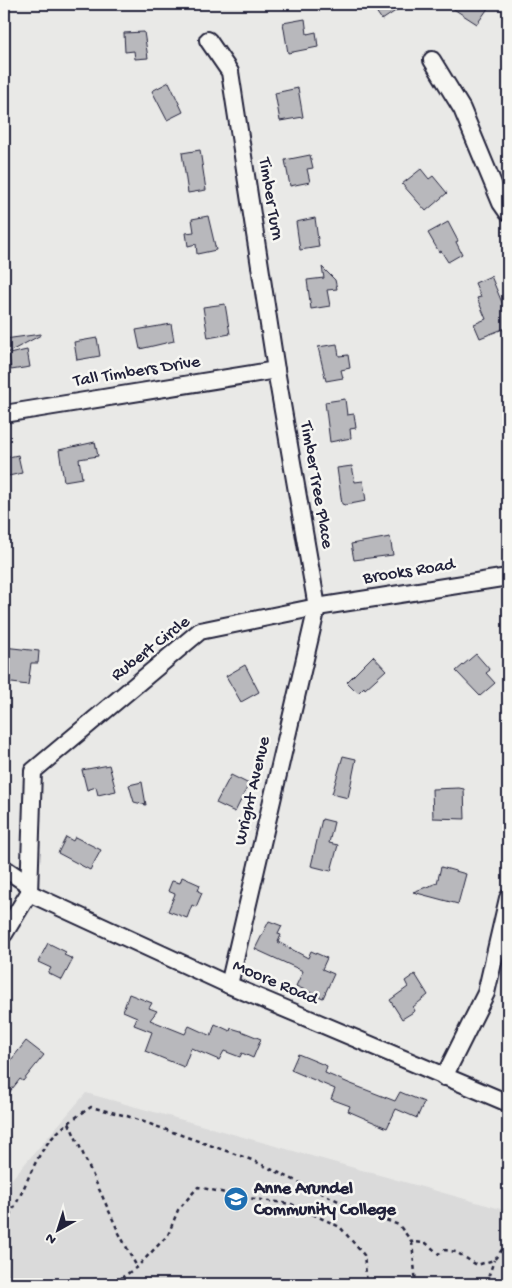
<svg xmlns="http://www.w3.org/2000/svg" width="512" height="1288" font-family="'Gochi Hand',sans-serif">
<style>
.built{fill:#dadada}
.building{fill:#b8b8bc;stroke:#22223b}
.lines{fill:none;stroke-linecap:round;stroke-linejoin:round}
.minor-casing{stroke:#22223b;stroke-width:20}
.path{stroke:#22223b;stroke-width:2.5;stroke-dasharray:4 4;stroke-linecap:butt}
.minor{stroke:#f6f6f2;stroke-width:16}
.labels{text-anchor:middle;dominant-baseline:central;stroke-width:5;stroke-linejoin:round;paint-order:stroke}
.street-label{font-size:18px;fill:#22223b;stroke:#f6f6f2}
.poi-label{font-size:18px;font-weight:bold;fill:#22223b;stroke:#f6f6f2;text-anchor:start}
</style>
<rect width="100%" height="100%" fill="#e9e9e7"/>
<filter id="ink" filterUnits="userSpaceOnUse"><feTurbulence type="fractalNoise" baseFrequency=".02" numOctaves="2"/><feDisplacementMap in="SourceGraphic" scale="10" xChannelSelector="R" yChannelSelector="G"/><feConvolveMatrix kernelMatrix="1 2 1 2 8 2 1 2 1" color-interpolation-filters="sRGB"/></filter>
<g filter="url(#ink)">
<path class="built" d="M86,1093L508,1211V1284H4V1188Z"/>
<g class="building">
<path d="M371,4H406L382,20Z"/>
<path d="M446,4H491L477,24Z"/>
<path d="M305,19L307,34L316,32L318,47L288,53L283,23Z"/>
<path d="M144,32L148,58L135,59L134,51L125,52L124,33Z"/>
<path d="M169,82L183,112L167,120L152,91Z"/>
<path d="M298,88L303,117L280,121L275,93Z"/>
<path d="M200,150L206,190L188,193L182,153Z"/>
<path d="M310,155L313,168L307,169L310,182L290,186L285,160Z"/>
<path d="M421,169L429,179L433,176L447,193L426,211L402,184Z"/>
<path d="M208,216L216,250L197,254L196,244L188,246L186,233L194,232L192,219Z"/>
<path d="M315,218L319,247L300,250L296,222Z"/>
<path d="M448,222L458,241L456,242L462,254L448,262L441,251L439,252L428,233Z"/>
<path d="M322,267L335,280L337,289L327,290L330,306L311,309L307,280L324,278Z"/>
<path d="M491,276L508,317V327L480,338L474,324L486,319L477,298L481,297L475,283Z"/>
<path d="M225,304L230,334L208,338L203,307Z"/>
<path d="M171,324L174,341L140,349L136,330Z"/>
<path d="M41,334V335L7,353L5,339Z"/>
<path d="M97,338L100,356L77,360L74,342Z"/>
<path d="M337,344L339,356L348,355L350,368L341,370L343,378L326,381L318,347Z"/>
<path d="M27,350L30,367L11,370L9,354Z"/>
<path d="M345,399L347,415L354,414L356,428L350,429L351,438L330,442L325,402Z"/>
<path d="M95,442L98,456L79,459L82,478L64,481L59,450Z"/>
<path d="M18,455L22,473L4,477V458Z"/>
<path d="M352,466L355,482L363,481L366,501L345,505L342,504L337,468Z"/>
<path d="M390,537L393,555L354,560L351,544Z"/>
<path d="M4,647L39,651L38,663H31L28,685L4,682Z"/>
<path d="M476,654L490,670L486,673L495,683L480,696L456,671Z"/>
<path d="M373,656L386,670L365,689L364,687L358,693L347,682Z"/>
<path d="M245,665L259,692L241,702L226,676Z"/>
<path d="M343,756L356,759L348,798L332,794Z"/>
<path d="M109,765L116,791L98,795L96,787L87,790L82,770Z"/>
<path d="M231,775L249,784L235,812L216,803Z"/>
<path d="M142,782L146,805L134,802L129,785Z"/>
<path d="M459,788L464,789L465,819L433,818L432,789Z"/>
<path d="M322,819L334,822L329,843L338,845L331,871L311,866Z"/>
<path d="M66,837L73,841L75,837L101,850L90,870L58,853Z"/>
<path d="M441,867L466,874L458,904L413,892L437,883Z"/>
<path d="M182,877L200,885L198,891L202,893L196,907L192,905L187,918L168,911L175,894L168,891L172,881L180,883Z"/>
<path d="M269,921L282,926L278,934L281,935L278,942L308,958L311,951L327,958L322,969L334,974L323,998L296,986L303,971L255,949Z"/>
<path d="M48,943L66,952L64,955L73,959L62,980L48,973L51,968L38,962Z"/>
<path d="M415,974L428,995L413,1007L415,1011L402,1019L390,1000L408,987L405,981Z"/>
<path d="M129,994L152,1003L149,1008L157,1011L150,1020L185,1034L189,1026L211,1036L215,1024L230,1031L231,1028L241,1031L261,1039L253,1058L242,1053L240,1057L224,1051L219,1060L191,1048L184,1067L145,1051L152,1032L134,1025L137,1017L123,1011Z"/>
<path d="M26,1041L44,1055L23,1081L20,1079L4,1099V1069Z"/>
<path d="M298,1054L327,1066L325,1073L351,1084L395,1101L400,1092L424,1102L417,1118L396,1109L387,1128L348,1111L350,1106L331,1099L335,1089L291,1070Z"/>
</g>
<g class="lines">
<defs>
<g id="minor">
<path d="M208,40L230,72L276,370L317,607L229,985"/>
<path d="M432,60L462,109L501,203L508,213"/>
<path d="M4,414L276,370"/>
<path d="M4,868L29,885"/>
<path d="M29,893L229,985L508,1103"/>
<path d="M4,934L29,893L33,771L200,631L317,607L508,577"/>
<path d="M444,1077L486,993L508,898"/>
</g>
</defs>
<use href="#minor" class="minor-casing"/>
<g class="path">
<path d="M69,1123L119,1233L137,1267"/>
<path d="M4,1222C23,1199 29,1168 47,1144C59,1128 75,1118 91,1107L127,1116L252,1160L353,1208L399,1225L412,1242L426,1243L439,1254L445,1250L456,1252L477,1265L494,1260L508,1242"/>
<path d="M412,1242L416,1284"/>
<path d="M74,1284L117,1281L137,1267L168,1235L178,1210L198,1187L248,1198L291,1204L340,1227L364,1255L367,1284"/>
<path d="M486,1284L494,1260"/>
</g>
<use href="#minor" class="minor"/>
</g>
</g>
<defs>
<symbol id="university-disc" viewBox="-11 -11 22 22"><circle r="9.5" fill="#1f6fb2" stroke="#f6f6f2"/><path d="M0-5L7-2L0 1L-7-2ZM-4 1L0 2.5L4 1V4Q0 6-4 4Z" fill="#fff"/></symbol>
</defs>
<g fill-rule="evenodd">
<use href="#university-disc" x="222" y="1185" width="28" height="28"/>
</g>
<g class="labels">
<g class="street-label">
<text transform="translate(270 199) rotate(81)">Timber Turn</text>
<text transform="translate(137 372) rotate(-9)">Tall Timbers Drive</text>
<text transform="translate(316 485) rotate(80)">Timber Tree Place</text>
<text transform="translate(409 572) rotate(-9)">Brooks Road</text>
<text transform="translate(151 649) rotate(-38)">Rubert Circle</text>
<text transform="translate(253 791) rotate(-77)">Wright Avenue</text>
<text transform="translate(275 983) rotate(23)">Moore Road</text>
</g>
<g class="poi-label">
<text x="254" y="1189">Anne Arundel<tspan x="254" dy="21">Community College</tspan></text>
</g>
</g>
<rect width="512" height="1288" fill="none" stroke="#f6f6f2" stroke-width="20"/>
<rect x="10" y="10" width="492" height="1268" fill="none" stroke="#22223b" stroke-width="2" filter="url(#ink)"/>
<g transform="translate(58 1230) rotate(219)" stroke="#f6f6f2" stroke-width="4" paint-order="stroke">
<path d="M0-4L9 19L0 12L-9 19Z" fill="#22223b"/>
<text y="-8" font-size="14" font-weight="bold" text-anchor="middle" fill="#22223b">N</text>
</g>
</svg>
